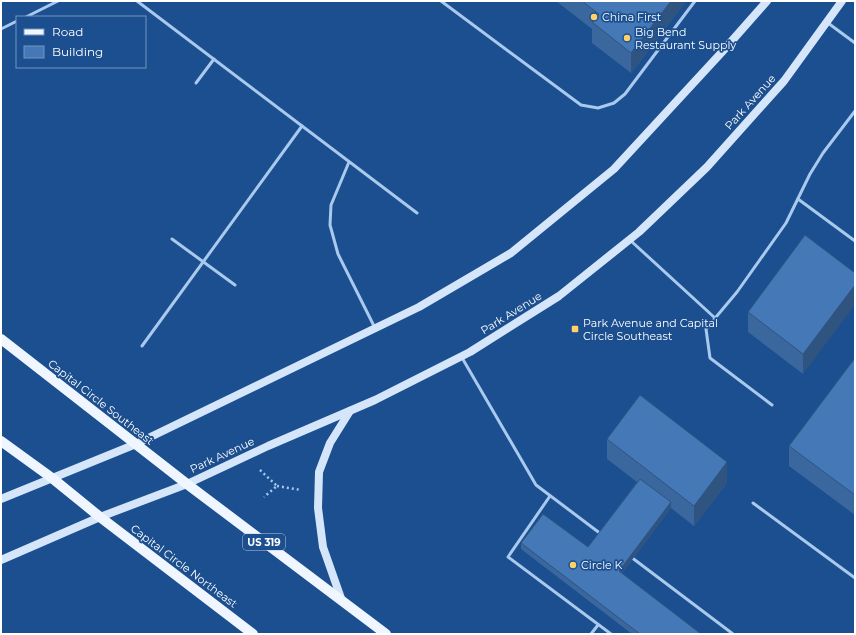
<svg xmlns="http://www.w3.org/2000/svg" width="856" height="635" font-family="Montserrat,sans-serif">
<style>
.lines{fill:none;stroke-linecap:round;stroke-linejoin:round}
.path{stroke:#a9c9ee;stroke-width:2.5;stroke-dasharray:2 3;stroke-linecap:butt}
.lane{stroke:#a9c9ee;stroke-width:3}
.secondary{stroke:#d6e6fa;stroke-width:8}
.primary{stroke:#f0f6ff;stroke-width:10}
.wall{fill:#3a679d}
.shaded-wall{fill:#305480}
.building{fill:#4478b7;stroke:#305480}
.poi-dot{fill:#ffd166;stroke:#1b4f8f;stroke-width:1.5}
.labels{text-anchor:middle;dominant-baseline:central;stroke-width:3.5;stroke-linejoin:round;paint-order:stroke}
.shield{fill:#1b4f8f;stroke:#bbcadd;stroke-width:1}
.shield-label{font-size:10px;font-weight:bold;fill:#fff}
.poi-label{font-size:11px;fill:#fff;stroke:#1b4f8f;text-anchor:start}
.street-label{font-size:11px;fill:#fff;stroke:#1b4f8f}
</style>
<rect width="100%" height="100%" fill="#1b4f8f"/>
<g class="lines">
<g class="path">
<path d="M260,470L277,486L264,497"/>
<path d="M277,486L301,490"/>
</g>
<g class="lane">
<path d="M137,1L417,213"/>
<path d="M441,1L581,105L598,108L614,103L625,94L695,1"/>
<path d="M26,17L58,1"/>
<path d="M828,23L855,43"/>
<path d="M1,29L17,21"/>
<path d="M196,83L214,59"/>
<path d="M349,162L331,205L330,225L338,254L375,328"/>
<path d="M798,199L855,241"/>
<path d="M172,239L235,285"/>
<path d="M631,241L715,318"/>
<path d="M142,346L302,126"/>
<path d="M461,356L536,485L601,534"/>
<path d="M772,405L710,358L706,329L737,292L786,223L810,174L823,153L855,111"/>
<path d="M550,496L508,557L611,634"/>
<path d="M753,503L855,578"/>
<path d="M631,557L733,634"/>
<path d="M591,634L598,625"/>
</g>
<g class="secondary">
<path d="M1,499L136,444L419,307L511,253L614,169L722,52L767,1"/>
<path d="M1,560L100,517L187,484L268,446L375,400L470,352L559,296L639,232L707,167L784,81L842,1"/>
<path d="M342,601L323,547L318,508L319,472L330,443L350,411"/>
</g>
<g class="primary">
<path d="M1,339L187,484L386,634"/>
<path d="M1,441L52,478L100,517L253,634"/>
</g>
</g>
<g class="wall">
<path d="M556,1H685V3L631,73L592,43V29Z"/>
<path d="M855,273L803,374L748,332V312Z"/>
<path d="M855,358V515L789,466V446Z"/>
<path d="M607,439L727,483L694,526L671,508L622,573L701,634H632L521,549V543L588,547L637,482L607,459Z"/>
</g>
<g class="shaded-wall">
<path d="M671,1H685V3L631,73V53Z"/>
<path d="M855,285V305L803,374V354Z"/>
<path d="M727,462V483L694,526V506Z"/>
<path d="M671,502V508L619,577V571Z"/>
</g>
<g class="building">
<path d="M582,1H671L631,53L592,22L599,14Z"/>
<path d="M805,235L855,273V285L803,354L748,312Z"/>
<path d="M855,358V495L789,446Z"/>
<path d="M640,395L727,462L694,506L607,439Z"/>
<path d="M640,479L671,502L619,571L701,634H640L521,543L543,514L588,547Z"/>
</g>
<g class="poi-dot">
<circle cx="594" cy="17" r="4"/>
<circle cx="627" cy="38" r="4"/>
<rect x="571" y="325" width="8" height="8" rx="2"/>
<circle cx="573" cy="565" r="4"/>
</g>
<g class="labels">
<rect class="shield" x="243" y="534" width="42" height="16" rx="3"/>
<g class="shield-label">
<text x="264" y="542">US 319</text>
</g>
<g class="poi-label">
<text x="602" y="17">China First</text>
<text x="635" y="32">Big Bend<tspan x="635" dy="13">Restaurant Supply</tspan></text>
<text x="583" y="323">Park Avenue and Capital<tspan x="583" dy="13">Circle Southeast</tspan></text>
<text x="581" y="565">Circle K</text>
</g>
<g class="street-label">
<text transform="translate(750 102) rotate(-48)">Park Avenue</text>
<text transform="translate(511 313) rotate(-32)">Park Avenue</text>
<text transform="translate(101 402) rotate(38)">Capital Circle Southeast</text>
<text transform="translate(222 455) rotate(-25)">Park Avenue</text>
<text transform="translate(184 566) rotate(37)">Capital Circle Northeast</text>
</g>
</g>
<rect width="856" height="635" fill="none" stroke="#ffffff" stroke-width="4"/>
<rect x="16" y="16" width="130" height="52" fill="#1b4f8f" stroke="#7695bc"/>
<rect x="24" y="29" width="20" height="6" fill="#f0f6ff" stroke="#7695bc"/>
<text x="52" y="36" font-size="12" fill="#ffffff">Road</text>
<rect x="24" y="46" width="20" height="12" fill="#4478b7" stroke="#7695bc"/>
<text x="52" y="56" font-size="12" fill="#ffffff">Building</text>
</svg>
